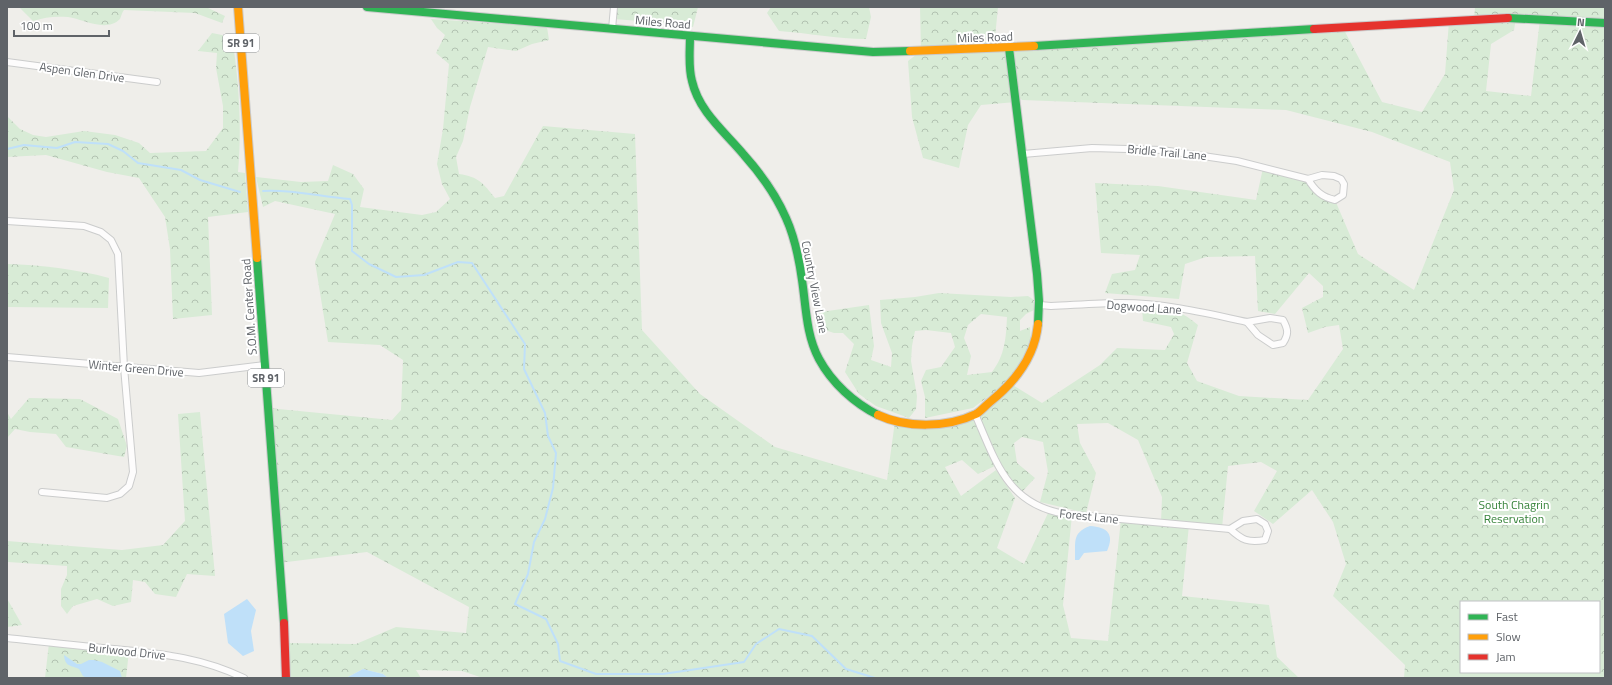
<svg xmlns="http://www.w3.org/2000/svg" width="1612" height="685" font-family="'Titillium Web',sans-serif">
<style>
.forest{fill:url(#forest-crowns);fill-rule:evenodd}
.water{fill:#bfe0f9}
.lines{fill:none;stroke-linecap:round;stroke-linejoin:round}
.stream{stroke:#bfe0f9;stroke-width:2}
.street-casing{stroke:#cbcccc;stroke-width:8}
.fast-casing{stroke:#cacacb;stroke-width:10}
.slow-casing{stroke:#cacacb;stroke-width:10}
.jam-casing{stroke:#cacacb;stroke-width:10}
.street{stroke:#fdfcfc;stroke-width:6}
.fast{stroke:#30b455;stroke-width:8}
.slow{stroke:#ff9f0a;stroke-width:8}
.jam{stroke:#e5322d;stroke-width:8}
.labels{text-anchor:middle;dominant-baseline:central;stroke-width:4;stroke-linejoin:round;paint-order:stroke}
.shield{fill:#fff;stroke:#8f9295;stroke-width:1}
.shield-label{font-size:11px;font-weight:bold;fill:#5f6368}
.street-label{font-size:12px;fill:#5f6368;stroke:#fff}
.park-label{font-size:12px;fill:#348238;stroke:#fff}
</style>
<defs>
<pattern id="forest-crowns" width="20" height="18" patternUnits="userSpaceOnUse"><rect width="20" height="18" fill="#d8ebd6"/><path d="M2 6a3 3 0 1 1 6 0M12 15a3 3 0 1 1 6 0" fill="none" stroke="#b2c2b1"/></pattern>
</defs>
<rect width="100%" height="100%" fill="#efeeea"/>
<g class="forest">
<path d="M19,7H206L225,16L222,23L195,13L124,10C122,12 121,17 120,19C106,33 83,19 68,17C55,16 45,17 33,21Z"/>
<path d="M614,7H698L693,27L668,23L613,19Z"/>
<path d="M771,7H869L871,17L866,39C837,39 808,33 779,31L767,13Z"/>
<path d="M920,7H998L994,48L1343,28L1382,102L1422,112L1445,74L1449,21L1474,20L1475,7H1605V678H1404L1405,665L1333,596L1346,564L1333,522L1312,490L1273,524L1254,511L1277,471L1261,462L1228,466L1222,528L1189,525L1182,596L1269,605L1277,657L1299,678H483L462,671L416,670L421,678H388L383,674L363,669L346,678H286L285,643L356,644L396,627L466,633L469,607L367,552L279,563L268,408L392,420L401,410L403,360L380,345L328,342L315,262L335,214L275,201L263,207L256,177L301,182L328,181L333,165L353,174L364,189L360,207L422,215L436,212L450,199L442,184L437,164L443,129L449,64L436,53L445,35L437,28L431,19L547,27L549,40L532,44L516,51L488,47L470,107L463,141L456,157L459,174C479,177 483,183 495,198L504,196L543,126L635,134L642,330L700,394L775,447L887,480L895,421L909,425L975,414L1011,384L1042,403L1100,365L1117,348L1165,350L1174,334L1171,327L1143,321L1142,308C1168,308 1178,308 1198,325L1187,363L1197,381L1239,396L1308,400L1343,349L1339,325L1325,327L1308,333L1302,308L1323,297V286L1309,273L1275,314L1258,311L1255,256L1206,257L1185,264L1179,299L1105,293L1112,274L1135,270L1140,255L1101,253L1095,183L1158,186L1256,200L1263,168L1308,179L1313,187L1335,200L1358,254L1414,290L1454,190L1450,162L1372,132L1286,110L1022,100L1015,93L1016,102L981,105L968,125L959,168L923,158L912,117L908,61L921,51ZM1516,18L1540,19L1531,96L1486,91L1491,44L1514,30ZM1108,423L1138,440L1162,497L1161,522L1121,519L1108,641L1071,638L1063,605L1072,515L1049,511L1024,564L997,548L1015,498L996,470L961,496L945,467L962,460L978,474L997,465L1020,494L1035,478L1017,463L1014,443L1022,437L1043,442L1048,472L1040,502L1086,513L1096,473L1080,443L1077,424ZM1461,602H1599V672H1461Z"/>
<path d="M212,33L232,37C239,81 242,127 238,172L245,173L248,212L208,217L212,315L173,319L170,249L165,217L139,178L107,172L46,155L7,157V116L20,129L33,135L46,137L84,131L115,135L139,143L150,153L206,151L223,128V106L216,68L217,53L198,51Z"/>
<path d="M7,264C41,265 76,269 109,278L108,308L7,307Z"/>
<path d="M939,293L1011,297L1028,296L1034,300L1036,309L1026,314L1020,320V331L1030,327L1031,343L1010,380L973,408L925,418V397L921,381L926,370L941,367L955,347L951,333L926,330L915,331L912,346L911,361L917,396L916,409L909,418L876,406L859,394L845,372L854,344L843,333H834L816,327L814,313L869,305L874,346L871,360L891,367L892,353L881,323L880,300L915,297ZM981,314L1007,317C1006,338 1005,355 992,372L967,375L971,356L964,338L968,325Z"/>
<path d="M29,398L80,399L118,419L127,446L124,457L66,447L56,434L30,432L15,429L7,438V412L11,419Z"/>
<path d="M200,412L215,576L187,574L176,597L155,594L145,582L133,580L131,602L113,606L97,599L73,606L67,614L61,606V589L67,575V566L8,562L7,564V541L122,550L163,545L185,521L178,414Z"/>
<path d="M7,599L9,602L22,625L7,627Z"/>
<path d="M49,643L129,651L126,678H45Z"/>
</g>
<g class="water">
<path d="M1090,526C1107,527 1115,534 1107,551L1084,553L1079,560H1075C1076,543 1071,533 1090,526Z"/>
<path d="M247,599L256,610L251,631L254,651L243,656L228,643L224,614Z"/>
<path d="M64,655L77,664H81L89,660H94L102,662L120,671L122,678H87L83,676L79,669C71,665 65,667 64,655Z"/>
<path d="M363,669L383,674L388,678H346Z"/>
</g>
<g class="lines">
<g class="stream">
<path d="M7,149L24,145L57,148L75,142L108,144L123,151L138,163L181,170L200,180L240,192"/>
<path d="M263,191C292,189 321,197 350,199L352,205V251L369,264L396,277L424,275L458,262L472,263L525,344L524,369L545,413L548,436L556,453L553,488L545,519L534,542L528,574L515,604L546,619L558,644L560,661L596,674H663L744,662L756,644L779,629L812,636L846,669L875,678"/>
</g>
<defs>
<g id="street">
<path d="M612,29L614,7"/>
<path d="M7,62L157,82"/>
<path d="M1023,154L1092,148L1162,150L1237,161L1308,179"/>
<path d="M1322,175L1334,176L1341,179L1344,184L1343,195L1335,200C1322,197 1315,191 1308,179Z"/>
<path d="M7,221L84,226L101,232L111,240L118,254L124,367L133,472L129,486L120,494L107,498L42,492"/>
<path d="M1040,305L1051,306C1074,305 1098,303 1121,303C1164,303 1206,313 1247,322"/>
<path d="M1270,318L1283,320C1288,329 1289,334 1283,343L1273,345L1258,335L1247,322Z"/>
<path d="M7,357L199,373L265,365"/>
<path d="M975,414C996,462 1007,504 1065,514L1230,529"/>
<path d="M1257,519L1265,524L1268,531L1265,540C1248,543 1242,540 1230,529L1243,521Z"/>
<path d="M7,638C43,642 78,646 114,649C162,654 200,657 244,678"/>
</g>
<g id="fast">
<path d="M367,7L873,52L910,51"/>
<path d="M1508,18L1605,23"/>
<path d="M690,36C690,51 688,67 692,81C699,112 725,132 744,155C761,174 776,195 786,218C795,238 799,258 802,280C806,306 806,335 819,359C832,383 854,403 878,415"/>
<path d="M1034,46L1314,29"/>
<path d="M1009,48L1037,274L1039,301L1038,324"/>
<path d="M257,258L284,623"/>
</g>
<g id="slow">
<path d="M238,7L257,258"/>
<path d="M910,51L1034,46"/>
<path d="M878,415C906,428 947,428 976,414C981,411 985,406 990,402C1015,382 1035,357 1038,324"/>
</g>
<g id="jam">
<path d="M1314,29L1508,18"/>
<path d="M284,623L286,678"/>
</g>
</defs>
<use href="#street" class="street-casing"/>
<use href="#fast" class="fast-casing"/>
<use href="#slow" class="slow-casing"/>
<use href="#jam" class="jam-casing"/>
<use href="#street" class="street"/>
<use href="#fast" class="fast"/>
<use href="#slow" class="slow"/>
<use href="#jam" class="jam"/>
</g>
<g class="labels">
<g class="shield">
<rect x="223" y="34" width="36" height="18" rx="3"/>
<rect x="248" y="369" width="36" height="18" rx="3"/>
</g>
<g class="shield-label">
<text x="241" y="43">SR 91</text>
<text x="266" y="378">SR 91</text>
</g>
<g class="street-label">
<text transform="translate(663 22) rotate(5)">Miles Road</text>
<text transform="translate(985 37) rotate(-2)">Miles Road</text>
<text transform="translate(82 72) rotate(8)">Aspen Glen Drive</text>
<text transform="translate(1167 152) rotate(5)">Bridle Trail Lane</text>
<text transform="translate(815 287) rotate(79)">Country View Lane</text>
<text transform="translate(249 307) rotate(-94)">S.O.M. Center Road</text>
<text transform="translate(1144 307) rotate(4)">Dogwood Lane</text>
<text transform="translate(136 368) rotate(5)">Winter Green Drive</text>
<text transform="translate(1089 516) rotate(6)">Forest Lane</text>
<text transform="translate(127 651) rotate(6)">Burlwood Drive</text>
</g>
<g class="park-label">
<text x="1514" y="504">South Chagrin<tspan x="1514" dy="14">Reservation</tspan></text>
</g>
</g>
<rect width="1612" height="685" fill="none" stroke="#5f6368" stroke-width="16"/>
<rect x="1460" y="601" width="140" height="72" fill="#ffffff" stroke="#bfc1c3"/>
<rect x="1468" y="614" width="20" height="6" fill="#30b455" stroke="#bfc1c3"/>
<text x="1496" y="621" font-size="12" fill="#5f6368">Fast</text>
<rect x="1468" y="634" width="20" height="6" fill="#ff9f0a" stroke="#bfc1c3"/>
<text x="1496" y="641" font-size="12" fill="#5f6368">Slow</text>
<rect x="1468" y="654" width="20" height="6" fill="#e5322d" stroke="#bfc1c3"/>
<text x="1496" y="661" font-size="12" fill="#5f6368">Jam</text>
<g transform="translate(1580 32) rotate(5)" stroke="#ffffff" stroke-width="3" paint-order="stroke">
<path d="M0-3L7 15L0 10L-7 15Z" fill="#5f6368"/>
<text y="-6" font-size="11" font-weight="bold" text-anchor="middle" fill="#5f6368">N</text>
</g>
<path d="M14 30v6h95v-6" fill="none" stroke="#5f6368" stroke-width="2"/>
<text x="20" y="30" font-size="12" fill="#5f6368" stroke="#ffffff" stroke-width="3" paint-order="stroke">100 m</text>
</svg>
